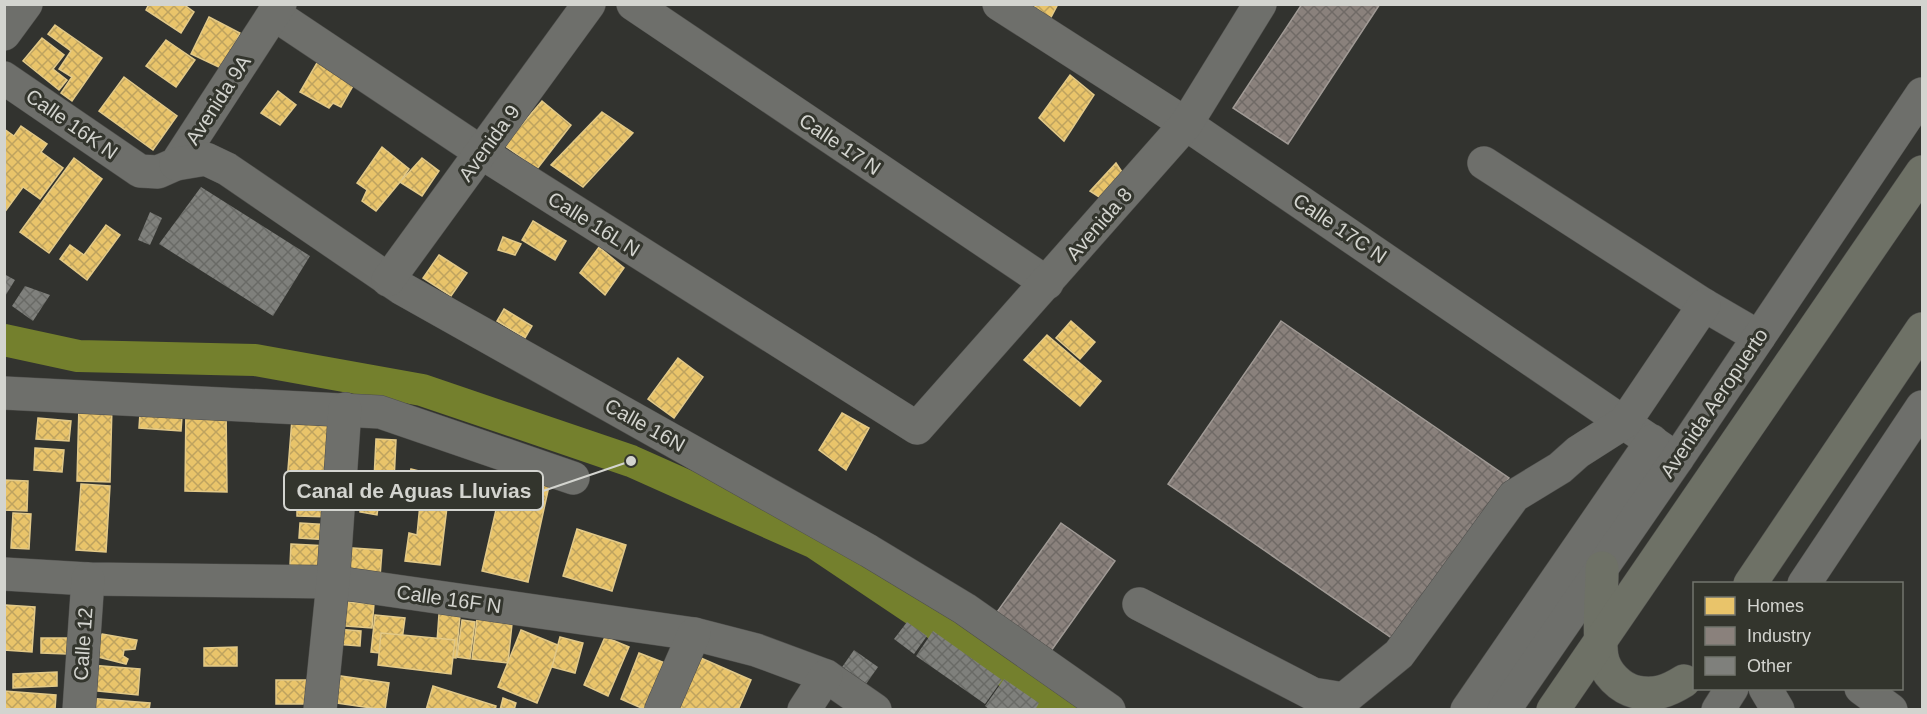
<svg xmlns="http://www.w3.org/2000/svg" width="1927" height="714" font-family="Helvetica,sans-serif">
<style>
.homes{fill:url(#homes-cross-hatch);stroke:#e2c988;stroke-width:1.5}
.industry{fill:url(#industry-cross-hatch);stroke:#a09a95;stroke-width:1.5}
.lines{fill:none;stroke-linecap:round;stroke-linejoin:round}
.canal{stroke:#74802d;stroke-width:32}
.building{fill:url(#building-cross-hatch)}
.minor-casing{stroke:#4f4f4c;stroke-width:34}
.major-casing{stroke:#4f4f4c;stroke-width:34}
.minor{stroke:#6e6f6b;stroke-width:33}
.major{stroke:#6e7166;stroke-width:33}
.labels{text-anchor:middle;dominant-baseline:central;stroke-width:6;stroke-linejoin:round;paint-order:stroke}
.street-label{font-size:20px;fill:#d3d4cf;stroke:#33352d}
.leader{fill:none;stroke:#d3d4cf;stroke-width:2}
.callout-dot{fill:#d3d4cf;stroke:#33352d;stroke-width:2}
.callout{fill:#33352d;stroke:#d3d4cf;stroke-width:2}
.callout-label{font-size:21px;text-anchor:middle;font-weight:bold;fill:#d3d4cf}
</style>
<defs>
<pattern id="homes-cross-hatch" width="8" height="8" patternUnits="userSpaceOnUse" patternTransform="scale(1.5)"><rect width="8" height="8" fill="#e9c46a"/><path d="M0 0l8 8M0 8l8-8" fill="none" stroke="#bea35f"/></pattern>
<pattern id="industry-cross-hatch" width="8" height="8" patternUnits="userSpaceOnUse" patternTransform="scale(1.5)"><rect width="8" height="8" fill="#8a817c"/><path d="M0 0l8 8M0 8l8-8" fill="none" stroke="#706a66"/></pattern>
<pattern id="building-cross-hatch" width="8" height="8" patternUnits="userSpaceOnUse" patternTransform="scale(1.5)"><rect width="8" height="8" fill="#7f807c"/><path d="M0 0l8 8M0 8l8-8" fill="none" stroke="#696a66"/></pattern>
</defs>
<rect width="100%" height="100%" fill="#32332f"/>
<g class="homes">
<path d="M149,4H183L194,12L181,33L146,10Z"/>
<path d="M1030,4H1058L1050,19Z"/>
<path d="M209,17L240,33L223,69L191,54Z"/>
<path d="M55,25L102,58L72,101L61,93L72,77L59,69L71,51L48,34Z"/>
<path d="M42,38L64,55L53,69L67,80L59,90L23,61Z"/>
<path d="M166,40L195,60L176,87L146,66Z"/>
<path d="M321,56L358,77L341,107L333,103L329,108L300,92Z"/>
<path d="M1070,75L1094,95L1064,141L1039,118Z"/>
<path d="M124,77L177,116L153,150L99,111Z"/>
<path d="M278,91L296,105L280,125L261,113Z"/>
<path d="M542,101L571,125L537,169L504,145Z"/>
<path d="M602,112L633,133L583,187L551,165Z"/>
<path d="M21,126L47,144L41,152L63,168L40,199L23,187L4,213V129L14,136Z"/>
<path d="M382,147L409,169L400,182L376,211L362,201L367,190L357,183Z"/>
<path d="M74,158L102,179L49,253L20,232Z"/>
<path d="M422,158L439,171L422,196L400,182Z"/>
<path d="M1116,163L1130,184L1113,206L1090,191Z"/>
<path d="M533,221L566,241L555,260L522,240Z"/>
<path d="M106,225L120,235L87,280L60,259L70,245L84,255Z"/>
<path d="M503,237L521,244L515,255L498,250Z"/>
<path d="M599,247L624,268L605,295L580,273Z"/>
<path d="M439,255L467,273L451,296L423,278Z"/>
<path d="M504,309L532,326L525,338L497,321Z"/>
<path d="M1071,321L1095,342L1080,359L1056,338Z"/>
<path d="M1047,335L1101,381L1080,406L1024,360Z"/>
<path d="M678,358L703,377L674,418L648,399Z"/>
<path d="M141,399L183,402L181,431L139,428Z"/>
<path d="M79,405L112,406L110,482L77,481Z"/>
<path d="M186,405L226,407L227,492L185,491Z"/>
<path d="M842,413L869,428L846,470L819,450Z"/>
<path d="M38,418L71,421L69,441L36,439Z"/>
<path d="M292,419L334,422L330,485L287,482Z"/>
<path d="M376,439L396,440L394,481L374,480Z"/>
<path d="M35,448L64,450L62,472L34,470Z"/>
<path d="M506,466L523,469L517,479L549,486L528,582L482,571Z"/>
<path d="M411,469L427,473L425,482L436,484L431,501L412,496L416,481L408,479Z"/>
<path d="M4,480L28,481L27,511L4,510Z"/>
<path d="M81,484L110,486L106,552L76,550Z"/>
<path d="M297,489L332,490L331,517L297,516Z"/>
<path d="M363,490L380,493L377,515L360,512Z"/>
<path d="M420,504L447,507L440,565L405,561L409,533L417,535Z"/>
<path d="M13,513L31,514L29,549L11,548Z"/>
<path d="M300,523L332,525L331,540L299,538Z"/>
<path d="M577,529L626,545L612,591L563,576Z"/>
<path d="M291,544L329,546L328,568L290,566Z"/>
<path d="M338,547L382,550L380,577L337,575Z"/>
<path d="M334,601L374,604L372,628L332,625Z"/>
<path d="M5,605L35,607L32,652L4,650Z"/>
<path d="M439,614L460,616L456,658L436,656Z"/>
<path d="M375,615L405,618L400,655L371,652Z"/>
<path d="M477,619L512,624L508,663L472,659Z"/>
<path d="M462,620L475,622L470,659L457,657Z"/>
<path d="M335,629L361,631L360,646L334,644Z"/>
<path d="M521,630L560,646L537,703L498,687Z"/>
<path d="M381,633L455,640L451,674L378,665Z"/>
<path d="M102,634L137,640L135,649L124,650L123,656L128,659L126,664L94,656Z"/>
<path d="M560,637L583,643L575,673L552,667Z"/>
<path d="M605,637L629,647L608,696L584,685Z"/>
<path d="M41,638H68L67,654L41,653Z"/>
<path d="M237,647V666H204V648Z"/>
<path d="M639,653L670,665L646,710L621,699Z"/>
<path d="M694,655L751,680L738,710H670Z"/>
<path d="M90,665L140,669L138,695L88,690Z"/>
<path d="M57,672V686L13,688V674Z"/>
<path d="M334,675L389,683L385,710L330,702Z"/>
<rect x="276" y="680" width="33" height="24"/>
<path d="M433,686L496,706L495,710H426Z"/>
<path d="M4,691L56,695L55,710H4Z"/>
<path d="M87,698L150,703L149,710H86Z"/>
<path d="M503,698L516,703L514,710H500Z"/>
</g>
<g class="industry">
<path d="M1302,4H1380L1288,144L1233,108Z"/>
<path d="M1281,321L1509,478L1396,641L1168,484Z"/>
<path d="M1061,523L1115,561L1051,651L997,612Z"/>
</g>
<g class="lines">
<path class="canal" d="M4,340L78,356L255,360L422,390L631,461L815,543L1064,710"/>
</g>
<g class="building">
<path d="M201,187L310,256L273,316L159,244Z"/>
<path d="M150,212L162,218L150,245L138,240Z"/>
<path d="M4,274L15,280L4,298Z"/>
<path d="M25,286L50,295L33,321L12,306Z"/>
<path d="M907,622L927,636L914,654L894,639Z"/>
<path d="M933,631L1002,680L985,704L916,656Z"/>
<path d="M854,650L878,667L864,687L840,670Z"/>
<path d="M1004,679L1039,703L1035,710H990L985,706Z"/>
</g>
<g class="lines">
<defs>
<g id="minor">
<path d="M633,4L1047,283"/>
<path d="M999,4L1186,124L1677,459"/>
<path d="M274,14L482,153L917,428L1186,124L1260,4"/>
<path d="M4,34L26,4"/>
<path d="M4,78L140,171L158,172L176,164L280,4"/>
<path d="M1484,163L1704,305L1759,337"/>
<path d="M176,164L206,159L227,169L401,288L869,551L965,609L1109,710"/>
<path d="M388,280L589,4"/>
<path d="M4,393L380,412L573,478"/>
<path d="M4,574L88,579L333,582L694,634L756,650L826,676L875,710"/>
<path d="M1804,584L1922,407"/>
<path d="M1139,604L1313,694L1344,699L1399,654L1514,496L1560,468L1578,452L1625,422L1704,305"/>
<path d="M1765,688L1778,710"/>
<path d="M1861,688L1891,710"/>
<path d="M79,710L88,579"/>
<path d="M320,710L333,582L345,409"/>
<path d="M661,710L694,634"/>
<path d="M804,710L826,676"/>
<path d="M1467,710L1652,441"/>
<path d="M1504,710L1677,459L1922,94"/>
<path d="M1718,710L1732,688"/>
</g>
<g id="major">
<path d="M1602,568C1602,594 1598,632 1602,657C1605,673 1620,688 1636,692C1655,696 1668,691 1684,681"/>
<path d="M1750,584L1922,329"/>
<path d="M1553,710L1922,172"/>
</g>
</defs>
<use href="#minor" class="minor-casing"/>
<use href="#major" class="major-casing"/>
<use href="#minor" class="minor"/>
<use href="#major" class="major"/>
</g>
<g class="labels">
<g class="street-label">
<text transform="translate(218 100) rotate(-57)">Avenida 9A</text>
<text transform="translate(72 124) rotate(35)">Calle 16K N</text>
<text transform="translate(489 143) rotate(-54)">Avenida 9</text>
<text transform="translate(840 144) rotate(34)">Calle 17 N</text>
<text transform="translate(594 224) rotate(32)">Calle 16L N</text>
<text transform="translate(1099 224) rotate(-49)">Avenida 8</text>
<text transform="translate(1340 228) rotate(34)">Calle 17C N</text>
<text transform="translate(1714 403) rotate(-56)">Avenida Aeropuerto</text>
<text transform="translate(645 425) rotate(29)">Calle 16N</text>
<text transform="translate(449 599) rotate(8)">Calle 16F N</text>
<text transform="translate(83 644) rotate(-86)">Calle 12</text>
</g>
</g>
<path class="leader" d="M631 461L543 491"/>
<circle class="callout-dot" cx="631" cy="461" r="6"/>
<rect class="callout" x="284" y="471" width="259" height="39" rx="6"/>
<g class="callout-label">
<text x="414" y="498">Canal de Aguas Lluvias</text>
</g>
<rect width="1927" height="714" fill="none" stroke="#d3d4cf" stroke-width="12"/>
<rect x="1693" y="582" width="210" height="108" fill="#33352d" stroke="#73756e" stroke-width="1.5"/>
<rect x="1705" y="597" width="30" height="18" fill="#e9c46a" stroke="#73756e" stroke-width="1.5"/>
<text x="1747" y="612" font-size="18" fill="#d3d4cf">Homes</text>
<rect x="1705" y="627" width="30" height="18" fill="#8a817c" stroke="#73756e" stroke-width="1.5"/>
<text x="1747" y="642" font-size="18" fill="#d3d4cf">Industry</text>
<rect x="1705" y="657" width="30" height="18" fill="#7f807c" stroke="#73756e" stroke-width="1.5"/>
<text x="1747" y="672" font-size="18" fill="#d3d4cf">Other</text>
</svg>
